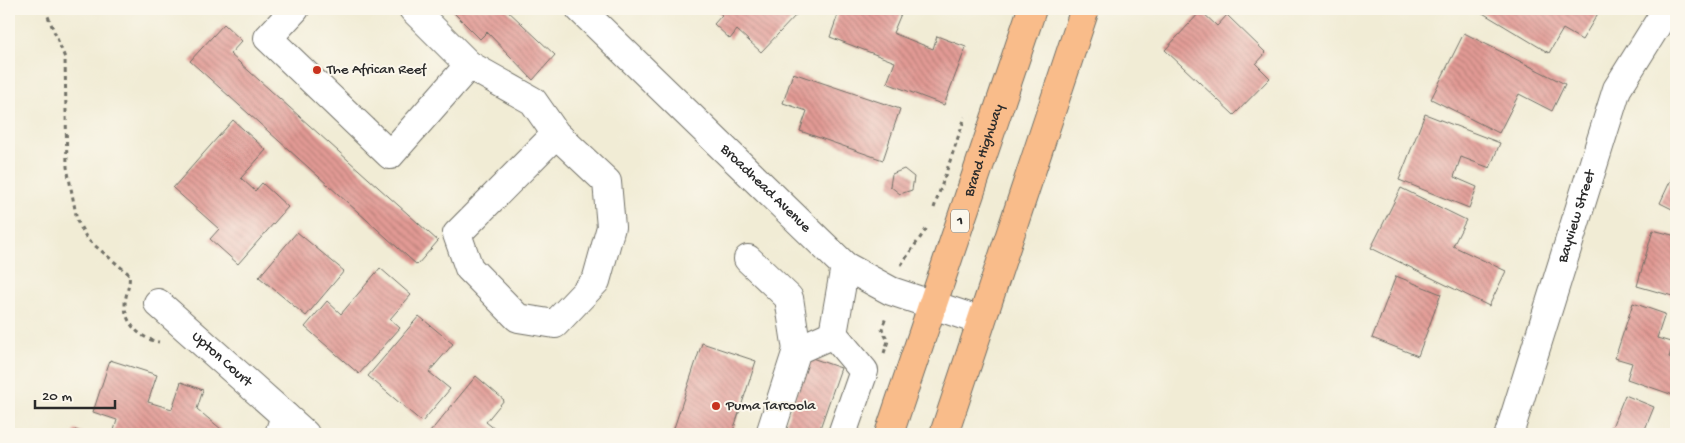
<svg xmlns="http://www.w3.org/2000/svg" width="1685" height="443" font-family="'Gochi Hand',sans-serif">
<style>
.building{fill:url(#building-back-hatch)}
.lines{fill:none;stroke-linecap:round;stroke-linejoin:round}
.minor-casing{stroke:#706f66;stroke-width:30}
.highway-casing{stroke:#706f66;stroke-width:30}
.path{stroke:#706f66;stroke-width:3;stroke-dasharray:4 4;stroke-linecap:butt}
.minor{stroke:#fff;stroke-width:28}
.highway{stroke:#f9bc8a;stroke-width:28}
.poi-dot{fill:#c8321e;stroke:#fbf7ec;stroke-width:2}
.labels{text-anchor:middle;dominant-baseline:central;stroke-width:4;stroke-linejoin:round;paint-order:stroke}
.shield{fill:#fbf7ec;stroke:#696865;stroke-width:1}
.shield-label{font-size:14px;font-weight:bold;fill:#2b2b2b}
.poi-label{font-size:15px;fill:#2b2b2b;stroke:#fbf7ec;text-anchor:start}
.street-label{font-size:15px;fill:#2b2b2b;stroke:#fbf7ec}
</style>
<defs>
<pattern id="building-back-hatch" width="6" height="6" patternUnits="userSpaceOnUse" patternTransform="scale(1.25)"><rect width="6" height="6" fill="#e29a94"/><path d="M-1 5l2 2M0 0l6 6M5-1l2 2" fill="none" stroke="#b77e79"/></pattern>
</defs>
<rect width="100%" height="100%" fill="#fbf7ec"/>
<filter id="ink" filterUnits="userSpaceOnUse"><feTurbulence type="fractalNoise" baseFrequency=".02" numOctaves="2"/><feDisplacementMap in="SourceGraphic" scale="10" xChannelSelector="R" yChannelSelector="G"/><feConvolveMatrix kernelMatrix="1 2 1 2 8 2 1 2 1" color-interpolation-filters="sRGB"/></filter>
<filter id="wash" filterUnits="userSpaceOnUse"><feTurbulence type="fractalNoise" baseFrequency=".0096" numOctaves="4" result="noise"/><feDisplacementMap in="SourceGraphic" scale="20" xChannelSelector="R" yChannelSelector="G"/><feGaussianBlur stdDeviation="1.12" result="paint"/><feColorMatrix in="noise" values="0 0 0 0 0 0 0 0 0 0 0 0 0 0 0 0 0 1.4 0 .05"/><feComposite in="paint" operator="in"/></filter>
<g filter="url(#wash)">
<rect width="100%" height="100%" fill="#f1ecd5"/>
<g id="blocks">
<g class="building">
<path d="M454,9H506L555,55L533,80L487,32L480,39L452,11Z"/>
<path d="M715,9H791L797,14L761,52L737,30L730,39L714,24L722,15Z"/>
<path d="M840,9H903L893,33L933,49L937,36L966,47L944,105L887,83L895,62L830,37Z"/>
<path d="M1476,9H1599L1600,10L1582,40L1563,29L1549,53Z"/>
<path d="M1201,11L1217,26L1227,15L1266,53L1256,64L1270,78L1234,115L1165,50Z"/>
<path d="M224,24L242,41L230,54L438,241L417,265L190,61Z"/>
<path d="M1464,33L1565,84L1552,111L1519,94L1499,133L1431,99Z"/>
<path d="M793,73L900,109L883,160L800,131L807,111L783,103Z"/>
<path d="M1425,114L1500,143L1490,168L1461,157L1454,177L1477,187L1469,208L1399,180Z"/>
<path d="M233,120L266,150L241,178L255,191L262,183L288,207L238,264L210,239L219,229L173,188Z"/>
<path d="M904,169L914,177L912,190L900,194L890,186L892,174Z"/>
<path d="M1676,169V211L1660,203Z"/>
<path d="M1401,188L1466,220L1453,246L1506,271L1489,306L1371,248Z"/>
<path d="M1653,230L1676,236V297L1637,286Z"/>
<path d="M297,232L344,271L306,316L259,277Z"/>
<path d="M380,268L411,295L390,319L400,328L359,374L305,327L327,301L341,314Z"/>
<path d="M1396,276L1441,294L1418,356L1372,338Z"/>
<path d="M1633,303L1665,314L1657,338L1674,343L1669,357L1676,359V396L1627,379L1632,363L1615,358Z"/>
<path d="M419,316L453,344L429,372L450,389L422,422L368,376Z"/>
<path d="M702,343L756,361L732,434H672Z"/>
<path d="M809,357L841,368L818,434H782Z"/>
<path d="M110,360L157,375L148,402L172,409L181,382L203,390L197,409L227,434H113L117,420L93,412Z"/>
<path d="M476,376L504,400L486,422L501,434H433L430,432Z"/>
<path d="M1625,395L1654,407L1643,434H1609Z"/>
<path d="M75,430L87,434H74Z"/>
</g>
</g>
</g>
<g filter="url(#ink)">
<use href="#blocks" fill-opacity="0" stroke="#706f66" stroke-width="1"/>
<g class="lines">
<defs>
<g id="minor">
<path d="M295,9L268,38L390,155L469,65L413,9"/>
<path id="s1" d="M580,9L845,266L891,291L981,321"/>
<path d="M469,65L533,101L556,134L607,182L611,227L596,281L555,324L518,318L469,268L457,234L556,134"/>
<path d="M748,259L789,298L797,350"/>
<path id="s2" d="M158,303L285,416"/>
<path d="M833,334L864,371L842,434"/>
<path d="M833,334L845,266"/>
<path d="M279,434L285,416L305,434"/>
<path d="M770,434L797,350L833,334"/>
<path id="s3" d="M1509,434L1617,89L1667,9"/>
</g>
<g id="highway">
<path id="s4" d="M889,434L1032,9"/>
<path d="M944,434L1085,9"/>
</g>
</defs>
<use href="#minor" class="minor-casing"/>
<use href="#highway" class="highway-casing"/>
<g class="path">
<path d="M45,9L65,58L67,167L77,220L87,239L129,274C131,285 125,294 125,305C125,324 141,339 159,342"/>
<path d="M934,208L965,117"/>
<path d="M901,265L927,228"/>
<path d="M884,353L888,341L882,329L886,317"/>
</g>
<use href="#minor" class="minor"/>
<use href="#highway" class="highway"/>
</g>
</g>
<g class="poi-dot">
<circle cx="317" cy="70" r="5"/>
<circle cx="716" cy="406" r="5"/>
</g>
<g class="labels">
<rect class="shield" x="951" y="209.5" width="18" height="23" rx="4"/>
<g class="shield-label">
<text x="960" y="221">1</text>
</g>
<g class="poi-label">
<text x="327" y="70">The African Reef</text>
<text x="726" y="406">Puma Tarcoola</text>
</g>
<g class="street-label">
<text stroke="none"><textPath href="#s4" startOffset="299">Brand Highway</textPath></text>
<text stroke="none"><textPath href="#s1" startOffset="258">Broadhead Avenue</textPath></text>
<text stroke="none"><textPath href="#s3" startOffset="228">Bayview Street</textPath></text>
<text stroke="none"><textPath href="#s2" startOffset="85">Upton Court</textPath></text>
</g>
</g>
<rect width="1685" height="443" fill="none" stroke="#fbf7ec" stroke-width="30"/>
<path d="M35 400v8h80v-8" fill="none" stroke="#2b2b2b" stroke-width="2.5"/>
<text x="42" y="400" font-size="15" fill="#2b2b2b" stroke="#fbf7ec" stroke-width="4" paint-order="stroke">20 m</text>
</svg>
